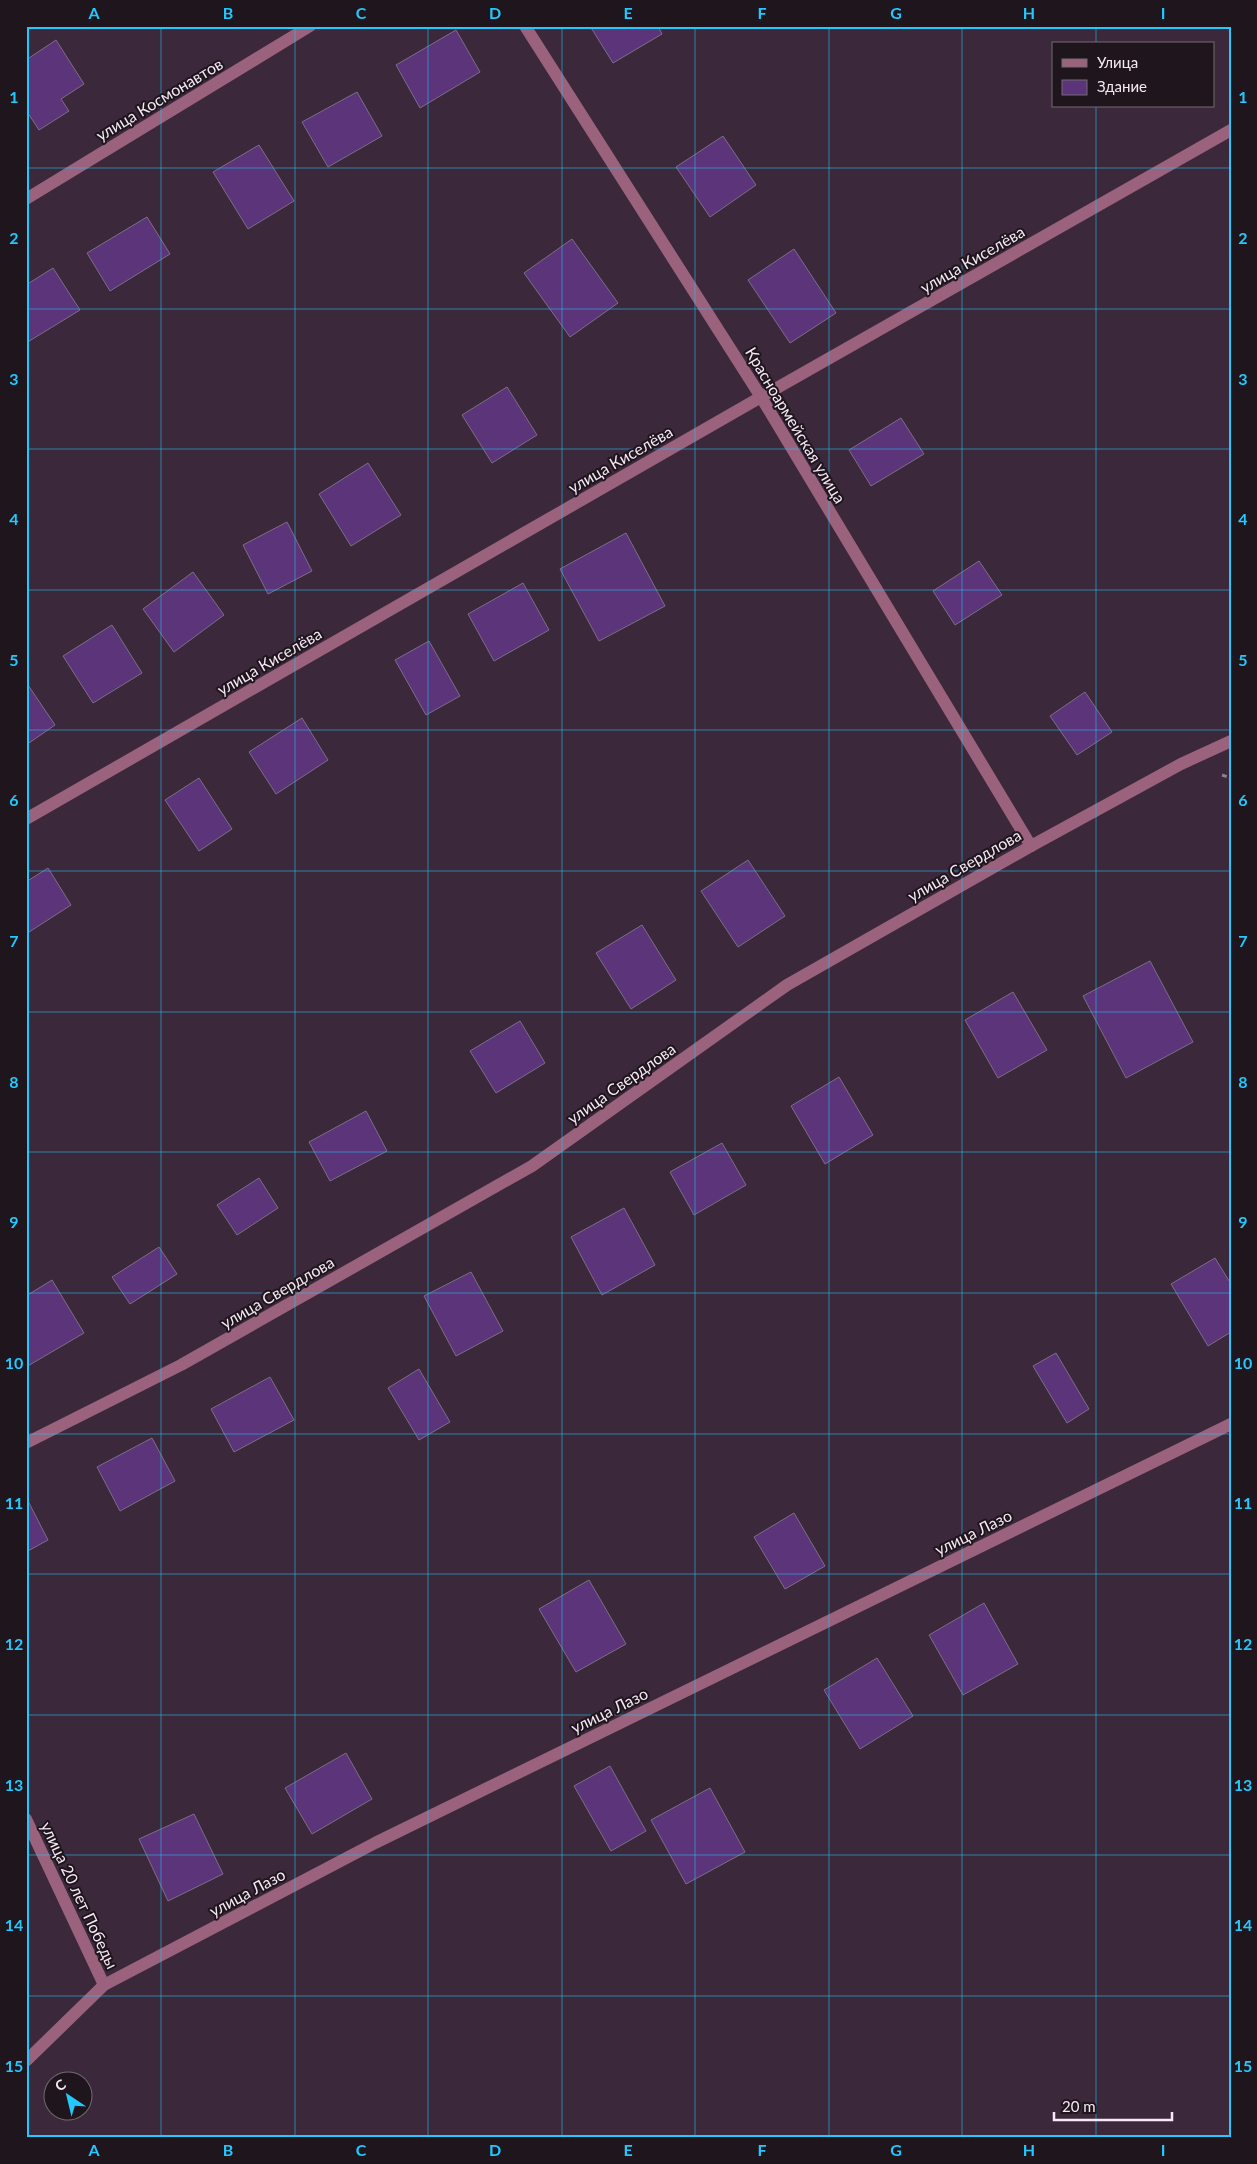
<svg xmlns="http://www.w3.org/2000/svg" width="1257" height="2164" font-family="Lato,sans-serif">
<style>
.building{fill:#5c347a;stroke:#7b6e87}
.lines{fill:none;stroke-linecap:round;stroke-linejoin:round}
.path{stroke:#8e7d8d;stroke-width:3;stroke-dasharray:5 2.5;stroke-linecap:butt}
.minor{stroke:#9a627d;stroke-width:12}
.grid{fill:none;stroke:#23c9fe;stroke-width:1;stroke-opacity:0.55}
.labels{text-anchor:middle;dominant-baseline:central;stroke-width:4;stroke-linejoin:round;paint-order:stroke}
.street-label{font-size:16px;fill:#f6e9f5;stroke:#1e151d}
.neatline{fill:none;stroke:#23c9fe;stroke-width:2}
.grid-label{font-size:16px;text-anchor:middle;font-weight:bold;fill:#23c9fe}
</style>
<rect width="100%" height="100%" fill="#3c283b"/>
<g class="building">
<path d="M590,26H658L662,34L613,63Z"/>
<path d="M456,30L480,72L420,108L396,65Z"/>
<path d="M56,40L84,84L61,99L69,111L39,130L26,110V60Z"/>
<path d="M357,92L382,136L328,167L302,122Z"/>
<path d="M723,136L756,185L710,217L676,167Z"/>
<path d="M259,145L294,201L248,229L213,172Z"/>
<path d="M147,217L170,254L110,291L87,253Z"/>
<path d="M572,239L618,303L570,337L524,273Z"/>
<path d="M794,249L836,313L790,343L748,280Z"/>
<path d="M53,268L80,310L26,343V285Z"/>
<path d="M507,387L537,435L492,463L462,415Z"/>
<path d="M901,418L924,454L871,486L849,450Z"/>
<path d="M368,463L401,515L351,546L319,494Z"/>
<path d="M287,522L312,571L268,594L243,545Z"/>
<path d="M626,533L665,606L599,641L560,569Z"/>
<path d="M979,561L1002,595L955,625L933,591Z"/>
<path d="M193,572L224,615L174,652L143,609Z"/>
<path d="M523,583L549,630L494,661L468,614Z"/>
<path d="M112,625L142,673L93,703L63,656Z"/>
<path d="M429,641L460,696L426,715L395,660Z"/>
<path d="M26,682L55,725L26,745Z"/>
<path d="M1085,692L1112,732L1077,755L1050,716Z"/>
<path d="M302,718L328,760L276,794L249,752Z"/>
<path d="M199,778L232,829L199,851L165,800Z"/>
<path d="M748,860L785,916L738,947L701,891Z"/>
<path d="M48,868L71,905L26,934V882Z"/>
<path d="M642,925L676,980L631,1009L596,953Z"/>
<path d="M1150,961L1193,1042L1126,1078L1083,996Z"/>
<path d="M1013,992L1047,1050L998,1078L965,1020Z"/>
<path d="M520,1021L545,1063L496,1093L470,1051Z"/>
<path d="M839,1077L873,1135L825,1164L791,1106Z"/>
<path d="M366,1111L387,1151L330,1181L309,1142Z"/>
<path d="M722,1143L746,1185L694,1215L670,1172Z"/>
<path d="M259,1178L278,1208L237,1235L217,1205Z"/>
<path d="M624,1208L655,1265L602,1295L571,1237Z"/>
<path d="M159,1247L177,1274L130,1304L112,1277Z"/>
<path d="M1215,1258L1231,1284V1332L1208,1346L1171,1284Z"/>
<path d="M471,1272L503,1331L456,1356L424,1296Z"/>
<path d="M52,1280L84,1333L26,1367V1296Z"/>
<path d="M1056,1353L1089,1409L1067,1423L1033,1366Z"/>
<path d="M419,1369L450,1422L419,1440L388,1388Z"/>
<path d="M270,1377L294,1420L234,1452L211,1409Z"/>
<path d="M152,1438L175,1481L120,1511L97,1467Z"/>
<path d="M27,1499L48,1540L26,1552V1499Z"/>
<path d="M794,1513L825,1566L785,1589L754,1537Z"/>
<path d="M589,1580L626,1644L576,1672L539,1609Z"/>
<path d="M984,1603L1018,1664L963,1695L929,1635Z"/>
<path d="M877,1658L913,1716L860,1749L824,1690Z"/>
<path d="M346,1753L372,1799L312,1834L285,1788Z"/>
<path d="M610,1766L646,1831L611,1851L574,1786Z"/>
<path d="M710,1788L745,1852L686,1884L651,1820Z"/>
<path d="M194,1814L223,1874L168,1901L139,1839Z"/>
</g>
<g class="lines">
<path class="path" d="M1222,775L1231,778"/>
<g class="minor">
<path d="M525,26L761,397L1031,846"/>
<path d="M26,199L310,26"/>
<path d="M26,819L761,397L1231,130"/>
<path d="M26,1443L181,1365L532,1166L787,985L1031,846L1181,764L1231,741"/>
<path d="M26,1819L104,1985"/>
<path d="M26,2061L104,1985L375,1843L1231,1424"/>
</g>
</g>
<path class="grid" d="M161,26V2138M295,26V2138M428,26V2138M562,26V2138M695,26V2138M829,26V2138M962,26V2138M1096,26V44M1096,106V2138M26,168H1231M26,309H1231M26,449H1231M26,590H1231M26,730H1231M26,871H1231M26,1012H1231M26,1152H1231M26,1293H1231M26,1434H1231M26,1574H1231M26,1715H1231M26,1855H1231M26,1996H1231"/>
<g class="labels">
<g class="street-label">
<text transform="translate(159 99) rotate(-31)">улица Космонавтов</text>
<text transform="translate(972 259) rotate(-30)">улица Киселёва</text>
<text transform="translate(796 425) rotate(59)">Красноармейская улица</text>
<text transform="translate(620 459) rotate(-30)">улица Киселёва</text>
<text transform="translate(269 661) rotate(-30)">улица Киселёва</text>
<text transform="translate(964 865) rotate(-30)">улица Свердлова</text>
<text transform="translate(621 1083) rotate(-35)">улица Свердлова</text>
<text transform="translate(277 1292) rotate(-30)">улица Свердлова</text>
<text transform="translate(973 1532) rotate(-26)">улица Лазо</text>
<text transform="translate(609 1710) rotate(-26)">улица Лазо</text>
<text transform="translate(247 1892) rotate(-28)">улица Лазо</text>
<text transform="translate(80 1895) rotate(65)">улица 20 лет Победы</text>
</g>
</g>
<rect width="1257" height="2164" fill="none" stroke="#1e151d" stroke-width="55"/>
<rect x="1052" y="42" width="162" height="65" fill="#1e151d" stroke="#746a73"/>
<rect x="1062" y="59" width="25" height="8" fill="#9a627d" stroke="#746a73"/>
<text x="1097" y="68" font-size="15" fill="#f6e9f5">Улица</text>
<rect x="1062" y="80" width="25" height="15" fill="#5c347a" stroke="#746a73"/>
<text x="1097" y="92" font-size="15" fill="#f6e9f5">Здание</text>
<g transform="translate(68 2096) rotate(325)"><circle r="24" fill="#1e151d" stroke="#746a73"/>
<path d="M0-4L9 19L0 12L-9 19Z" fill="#23c9fe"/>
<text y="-8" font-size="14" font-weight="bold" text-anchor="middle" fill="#f6e9f5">С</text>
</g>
<path d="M1054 2112v8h118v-8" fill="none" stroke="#f6e9f5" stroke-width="2.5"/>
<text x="1062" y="2112" font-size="15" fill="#f6e9f5" stroke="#1e151d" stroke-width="4" paint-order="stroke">20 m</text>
<rect x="28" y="28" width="1202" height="2108" class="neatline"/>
<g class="grid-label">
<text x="94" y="19">A</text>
<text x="228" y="19">B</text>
<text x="361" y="19">C</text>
<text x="495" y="19">D</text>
<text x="628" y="19">E</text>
<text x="762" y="19">F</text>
<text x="896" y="19">G</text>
<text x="1029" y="19">H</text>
<text x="1163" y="19">I</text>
<text x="14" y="103">1</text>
<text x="1243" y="103">1</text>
<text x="14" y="244">2</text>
<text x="1243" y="244">2</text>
<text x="14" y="385">3</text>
<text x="1243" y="385">3</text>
<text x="14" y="525">4</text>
<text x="1243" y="525">4</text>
<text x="14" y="666">5</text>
<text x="1243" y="666">5</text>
<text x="14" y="806">6</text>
<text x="1243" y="806">6</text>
<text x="14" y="947">7</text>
<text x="1243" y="947">7</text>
<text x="14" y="1088">8</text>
<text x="1243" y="1088">8</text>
<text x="14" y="1228">9</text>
<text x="1243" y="1228">9</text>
<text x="14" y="1369">10</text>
<text x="1243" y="1369">10</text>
<text x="14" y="1509">11</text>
<text x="1243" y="1509">11</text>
<text x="14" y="1650">12</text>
<text x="1243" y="1650">12</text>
<text x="14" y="1791">13</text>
<text x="1243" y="1791">13</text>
<text x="14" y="1931">14</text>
<text x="1243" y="1931">14</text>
<text x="14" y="2072">15</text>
<text x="1243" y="2072">15</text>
<text x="94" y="2156">A</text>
<text x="228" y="2156">B</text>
<text x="361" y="2156">C</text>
<text x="495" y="2156">D</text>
<text x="628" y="2156">E</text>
<text x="762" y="2156">F</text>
<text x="896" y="2156">G</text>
<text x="1029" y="2156">H</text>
<text x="1163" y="2156">I</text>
</g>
</svg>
